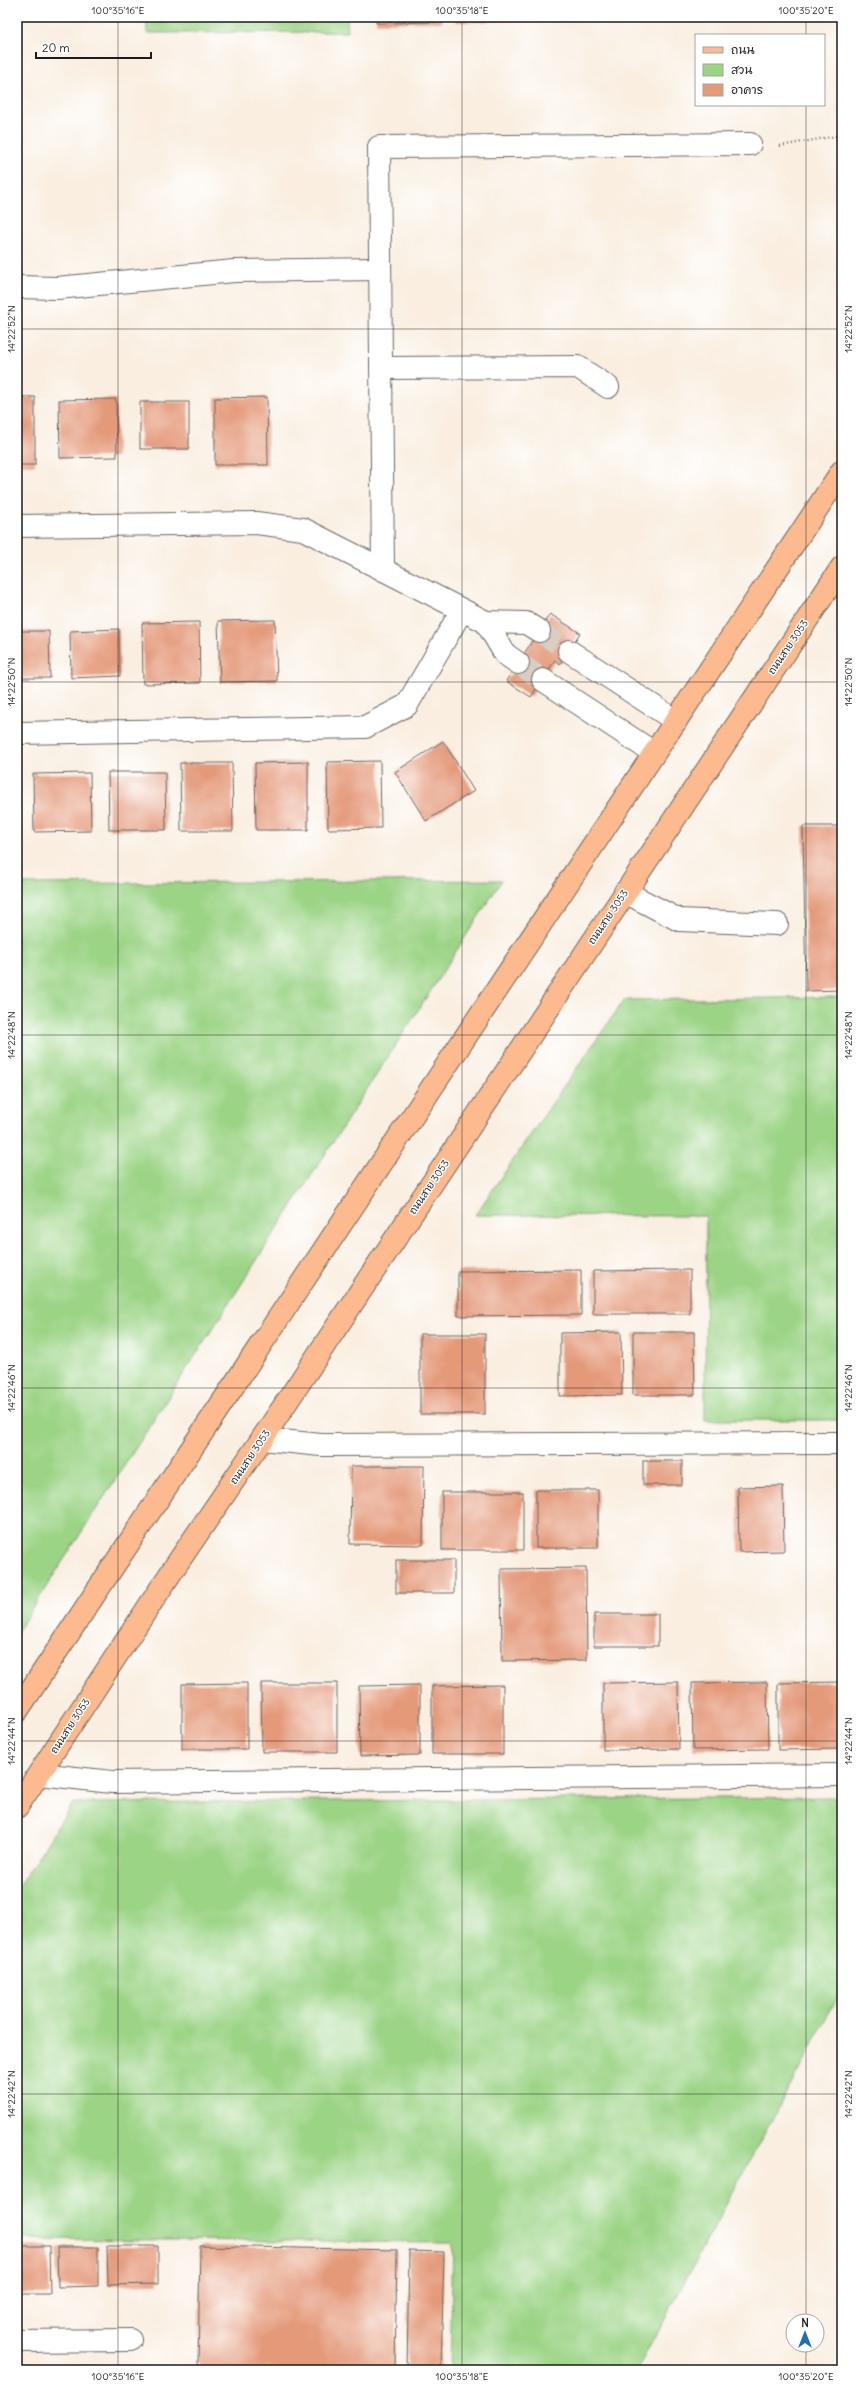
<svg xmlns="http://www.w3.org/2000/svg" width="859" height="2387" font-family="Delius,'Playpen Sans Thai',sans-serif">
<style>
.green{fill:#9cd486;stroke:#5c7851}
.building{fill:#e49979}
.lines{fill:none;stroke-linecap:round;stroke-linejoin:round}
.minor-tunnel{stroke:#d8cec3;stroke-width:22;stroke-dasharray:22 11;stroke-linecap:butt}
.minor-casing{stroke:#696661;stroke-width:24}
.major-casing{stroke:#696661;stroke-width:24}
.path{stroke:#696661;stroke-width:2.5;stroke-dasharray:1 3;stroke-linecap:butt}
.minor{stroke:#fff;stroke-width:22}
.major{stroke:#fcba8e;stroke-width:22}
.ticks{fill:none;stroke:#1c1c1c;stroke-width:1;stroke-opacity:0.45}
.labels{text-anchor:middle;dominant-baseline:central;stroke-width:3;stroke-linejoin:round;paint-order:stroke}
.street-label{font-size:10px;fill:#1c1c1c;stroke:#fff}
.neatline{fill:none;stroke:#1c1c1c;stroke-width:1.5}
.ticks-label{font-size:10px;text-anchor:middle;fill:#1c1c1c}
</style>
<rect width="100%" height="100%" fill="#fff"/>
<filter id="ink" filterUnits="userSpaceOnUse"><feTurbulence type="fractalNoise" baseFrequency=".025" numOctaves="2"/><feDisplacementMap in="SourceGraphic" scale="8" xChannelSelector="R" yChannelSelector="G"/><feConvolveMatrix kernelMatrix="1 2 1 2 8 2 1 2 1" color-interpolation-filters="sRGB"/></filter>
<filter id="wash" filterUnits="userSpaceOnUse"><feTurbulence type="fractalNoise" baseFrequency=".012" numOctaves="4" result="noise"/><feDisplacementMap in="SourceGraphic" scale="16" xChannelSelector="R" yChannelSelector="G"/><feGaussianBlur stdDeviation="0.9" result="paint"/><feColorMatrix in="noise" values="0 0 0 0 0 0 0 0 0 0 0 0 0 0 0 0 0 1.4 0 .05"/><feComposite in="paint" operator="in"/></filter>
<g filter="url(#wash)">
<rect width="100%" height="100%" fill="#f9eee0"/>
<g class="green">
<path d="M146,17H347L348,32L147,33Z"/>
<path d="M502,880L17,1632V884Z"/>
<path d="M842,997V1420H705L706,1216L475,1215L624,1000Z"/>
<path d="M842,1797V1989L637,2370H450L453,2242L17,2239V1889L73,1803Z"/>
</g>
<g id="blocks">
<g class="building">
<path d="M376,17H443V22L376,23Z"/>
<path d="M456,17H583V20L456,22Z"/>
<rect x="17" y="397" width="18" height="68"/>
<path d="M267,397L268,465H215V398Z"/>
<path d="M116,399L117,457L60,458L59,400Z"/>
<rect x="140" y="402" width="49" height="47"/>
<path d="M550,614L580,633L560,664L555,660L531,697L506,681Z"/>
<path d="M275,620L277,681L220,682L218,621Z"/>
<path d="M199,622L200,683L143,684L142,623Z"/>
<path d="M119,629L120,676L71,678L70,631Z"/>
<path d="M17,631H49L50,678H17Z"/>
<path d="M443,741L474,791L426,821L395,772Z"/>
<path d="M380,761L381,828L328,829L327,762Z"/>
<path d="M308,762V830H256L255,763Z"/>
<path d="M180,763H232L233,831H181Z"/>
<path d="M108,772H165L166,830H109Z"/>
<path d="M90,773L91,831L34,832L33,774Z"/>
<path d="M803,826H842V990L806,991Z"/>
<path d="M581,1270V1315L458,1316V1271Z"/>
<path d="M690,1270V1314H593V1271Z"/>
<path d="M621,1332L622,1395L560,1396V1333Z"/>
<path d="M633,1332H694L695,1395H633Z"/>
<rect x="420" y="1334" width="65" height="80"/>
<rect x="643" y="1461" width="39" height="24"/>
<path d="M351,1466H424L423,1545L350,1544Z"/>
<path d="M783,1486L784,1551L739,1552L738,1487Z"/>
<rect x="536" y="1490" width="62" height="58"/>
<rect x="442" y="1492" width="81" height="58"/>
<rect x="396" y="1560" width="58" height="33"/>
<path d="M586,1568L587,1660L502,1661L501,1569Z"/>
<rect x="594" y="1614" width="64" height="32"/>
<path d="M678,1682L679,1749L603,1750V1683Z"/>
<path d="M767,1682L768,1749L693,1750L692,1683Z"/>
<path d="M842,1682V1749L778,1750V1683Z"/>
<path d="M247,1683V1749H182V1684Z"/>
<path d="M261,1683H337V1752H262Z"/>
<path d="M420,1685V1755L360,1756L359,1686Z"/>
<path d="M503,1685V1754H432V1686Z"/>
<path d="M17,2246H49L50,2294H17Z"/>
<path d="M107,2246H158V2284L108,2285Z"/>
<path d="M200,2246L397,2250L395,2370H198Z"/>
<path d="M57,2247H98V2286L58,2287Z"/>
<path d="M409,2251L444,2252L441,2370H407Z"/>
<path d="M59,2366L168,2368V2370H59Z"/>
</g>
</g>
</g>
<g filter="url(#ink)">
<use href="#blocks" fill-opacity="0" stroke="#696661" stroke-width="1"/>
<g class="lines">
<g class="minor-tunnel">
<path d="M539,631L569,651"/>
<path d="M518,663L543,680"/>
</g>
<defs>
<g id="minor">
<path d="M17,287L57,288L234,271L380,269"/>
<path d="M381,368L578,367L608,387"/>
<path d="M17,526L256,523L303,529L486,622L526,623L539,631"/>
<path d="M383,570L379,147L750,144"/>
<path d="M486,622L505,654L518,663"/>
<path d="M569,651L676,721"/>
<path d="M543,680L654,753"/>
<path d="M17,733L365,727L407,705L462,610"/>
<path d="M625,892L679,920L777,924"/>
<path d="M262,1439L321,1445L842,1443"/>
<path d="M39,1774L112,1782L842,1775"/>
<path d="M17,2341L130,2340"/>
</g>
<g id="major">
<path d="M17,1711L842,471"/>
<path d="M17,1807L176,1565L262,1439L842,567"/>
</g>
</defs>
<use href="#minor" class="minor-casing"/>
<use href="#major" class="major-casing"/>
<path class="path" d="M780,146L842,135"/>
<use href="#minor" class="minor"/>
<use href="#major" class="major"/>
</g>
</g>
<path class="ticks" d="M118,17V2370M462,17V2370M806,17V35M806,105V2321M17,329H842M17,682H842M17,1035H842M17,1388H842M17,1741H842M17,2094H842M806,2345V2370"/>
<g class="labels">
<g class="street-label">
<text transform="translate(788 647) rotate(-56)">ถนนสาย 3053</text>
<text transform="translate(608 917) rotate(-56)">ถนนสาย 3053</text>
<text transform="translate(429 1187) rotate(-56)">ถนนสาย 3053</text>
<text transform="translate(250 1457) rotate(-56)">ถนนสาย 3053</text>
<text transform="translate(70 1726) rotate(-57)">ถนนสาย 3053</text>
</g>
</g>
<rect width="859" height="2387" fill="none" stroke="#fff" stroke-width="44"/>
<rect x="695" y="34" width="130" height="72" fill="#ffffff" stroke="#a4a4a4"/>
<rect x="703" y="47" width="20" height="6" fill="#fcba8e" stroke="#a4a4a4"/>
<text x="731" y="54" font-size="12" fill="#1c1c1c">ถนน</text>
<rect x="703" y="64" width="20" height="12" fill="#9cd486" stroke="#a4a4a4"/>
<text x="731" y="74" font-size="12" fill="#1c1c1c">สวน</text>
<rect x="703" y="84" width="20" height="12" fill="#e49979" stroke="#a4a4a4"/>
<text x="731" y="94" font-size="12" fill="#1c1c1c">อาคาร</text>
<g transform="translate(805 2333)"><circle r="19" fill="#ffffff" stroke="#a4a4a4"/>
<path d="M0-3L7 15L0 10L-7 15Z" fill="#1f6fb2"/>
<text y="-6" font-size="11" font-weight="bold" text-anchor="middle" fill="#1c1c1c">N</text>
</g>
<path d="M36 52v6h115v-6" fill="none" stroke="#1c1c1c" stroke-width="2"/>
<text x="42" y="52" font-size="12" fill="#1c1c1c" stroke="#ffffff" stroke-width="3" paint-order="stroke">20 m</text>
<rect x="22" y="22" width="815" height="2343" class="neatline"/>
<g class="ticks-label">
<text x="118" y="14">100°35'16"E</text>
<text x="462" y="14">100°35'18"E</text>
<text x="806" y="14">100°35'20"E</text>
<text transform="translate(11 329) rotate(-90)" y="4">14°22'52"N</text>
<text transform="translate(848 329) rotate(-90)" y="4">14°22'52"N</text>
<text transform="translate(11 682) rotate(-90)" y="4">14°22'50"N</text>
<text transform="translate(848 682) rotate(-90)" y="4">14°22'50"N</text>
<text transform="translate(11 1035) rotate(-90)" y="4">14°22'48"N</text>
<text transform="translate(848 1035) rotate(-90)" y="4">14°22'48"N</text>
<text transform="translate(11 1388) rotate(-90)" y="4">14°22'46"N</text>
<text transform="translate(848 1388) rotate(-90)" y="4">14°22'46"N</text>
<text transform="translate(11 1741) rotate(-90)" y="4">14°22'44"N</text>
<text transform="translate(848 1741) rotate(-90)" y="4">14°22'44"N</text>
<text transform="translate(11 2094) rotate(-90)" y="4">14°22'42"N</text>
<text transform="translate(848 2094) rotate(-90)" y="4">14°22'42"N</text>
<text x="118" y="2380">100°35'16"E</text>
<text x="462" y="2380">100°35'18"E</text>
<text x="806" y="2380">100°35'20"E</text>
</g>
</svg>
